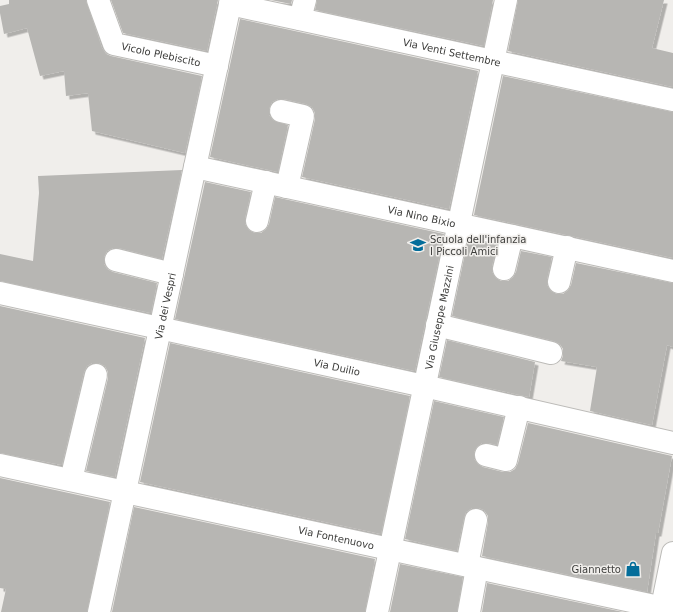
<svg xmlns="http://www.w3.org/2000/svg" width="673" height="612" font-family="'DejaVu Sans',sans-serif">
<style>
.building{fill:#b7b6b3;filter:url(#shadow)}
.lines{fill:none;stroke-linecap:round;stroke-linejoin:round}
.minor-casing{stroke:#bcbbb8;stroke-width:24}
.minor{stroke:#fff;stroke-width:22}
.labels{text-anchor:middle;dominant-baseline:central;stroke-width:3;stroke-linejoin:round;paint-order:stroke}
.street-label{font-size:10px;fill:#3d3d3b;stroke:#f0eeeb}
.poi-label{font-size:10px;fill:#3d3d3b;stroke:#f0eeeb;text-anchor:start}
</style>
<defs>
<filter id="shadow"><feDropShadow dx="3.5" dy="3.5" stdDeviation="0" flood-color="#0004"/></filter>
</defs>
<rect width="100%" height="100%" fill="#f0eeeb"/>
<g class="building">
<path d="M9,0H86L102,48L106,54L111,56L202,76L185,153L92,131L88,93L66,96L64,71L40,76L27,28L4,34L0,13V6L9,4Z"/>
<path d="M111,0H218L207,51L123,33Z"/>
<path d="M271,0H292L291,4Z"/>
<path d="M317,0H493L484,46L315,10Z"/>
<path d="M518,0H664L652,48L673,53V87L508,51Z"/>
<path d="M240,19L478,71L449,209L302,177L315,119V113L312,107L306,104L284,99H278L272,102L269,109V115L273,120L288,125L278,172L210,157Z"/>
<path d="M503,76L673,112V258L474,215Z"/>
<path d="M182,170L162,259L119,248H113L107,251L104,257V264L107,269L113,272L157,283L151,313L0,281V254L33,261L39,193L38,176Z"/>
<path d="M205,182L251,192L245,218V224L249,230L255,233H261L266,229L269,224L275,197L444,234L415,371L175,319Z"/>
<path d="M468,239L497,245L492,266V272L496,278L501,281H508L513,277L516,272L521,251L552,257L547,279V285L551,291L557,294H563L568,290L571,285L576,263L673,283V347L667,345L652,425L590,411L597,367L561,361L563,356V349L560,344L554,341L452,316Z"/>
<path d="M0,306L145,338L115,477L86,471L108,378V372L105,366L99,363H92L87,366L84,372L62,465L0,453Z"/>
<path d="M447,340L535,362L529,397L439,377Z"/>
<path d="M170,343L410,396L381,534L140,482Z"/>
<path d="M434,401L504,417L497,445L489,443H482L477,447L474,452V459L478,464L483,467L503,472H510L515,469L518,463L528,423L672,456L658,533H656L647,592L482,556L488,522V516L484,510L479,508H472L466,512L464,518L457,551L405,539Z"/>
<path d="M0,478L110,502L87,612H1L6,589L0,588Z"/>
<path d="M134,507L375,559L365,612H112Z"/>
<path d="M400,564L463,577L457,612H390Z"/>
<path d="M487,583L623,612H482Z"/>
</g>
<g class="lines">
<defs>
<g id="minor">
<path id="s1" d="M98,0L114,44L217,66"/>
<path id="s2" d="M230,4L673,100"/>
<path d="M300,19L305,0"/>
<path d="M281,111L303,116L287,187"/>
<path id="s3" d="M195,167L673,271"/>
<path d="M257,221L266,182"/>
<path d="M116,260L172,274"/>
<path d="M504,269L512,236"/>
<path d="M559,282L567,247"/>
<path id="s4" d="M0,293L424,386L673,443"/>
<path d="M437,325L551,353"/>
<path d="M486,455L506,460L519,407"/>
<path id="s5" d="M0,465L673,610"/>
<path d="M71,480L96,375"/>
<path d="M467,565L476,520"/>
<path id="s6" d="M99,612L231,0"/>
<path id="s7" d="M377,612L506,0"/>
<path d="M469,612L477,568"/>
<path d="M661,612L673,553"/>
</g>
</defs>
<use href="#minor" class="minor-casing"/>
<use href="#minor" class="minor"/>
</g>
<defs>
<symbol id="school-bare" viewBox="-9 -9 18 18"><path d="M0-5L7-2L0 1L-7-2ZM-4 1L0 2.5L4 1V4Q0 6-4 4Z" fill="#036d9a" stroke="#f0eeeb" stroke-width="2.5" paint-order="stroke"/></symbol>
<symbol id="shop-bare" viewBox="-9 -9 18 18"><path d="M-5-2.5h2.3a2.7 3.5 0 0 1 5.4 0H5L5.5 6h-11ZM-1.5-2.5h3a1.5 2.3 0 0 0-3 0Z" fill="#036d9a" stroke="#f0eeeb" stroke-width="2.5" paint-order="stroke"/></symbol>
</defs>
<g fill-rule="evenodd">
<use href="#school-bare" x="407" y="234" width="22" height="22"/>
<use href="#shop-bare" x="622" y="558" width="22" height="22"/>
</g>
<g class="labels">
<g class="street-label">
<text stroke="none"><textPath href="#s2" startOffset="227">Via Venti Settembre</textPath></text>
<text stroke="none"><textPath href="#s1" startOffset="95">Vicolo Plebiscito</textPath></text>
<text stroke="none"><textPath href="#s3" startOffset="232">Via Nino Bixio</textPath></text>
<text stroke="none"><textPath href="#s6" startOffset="313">Via dei Vespri</textPath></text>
<text stroke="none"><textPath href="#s7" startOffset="301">Via Giuseppe Mazzini</textPath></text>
<text stroke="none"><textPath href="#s4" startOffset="345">Via Duilio</textPath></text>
<text stroke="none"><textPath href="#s5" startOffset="344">Via Fontenuovo</textPath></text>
</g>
<g class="poi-label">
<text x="430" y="239">Scuola dell'infanzia<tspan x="430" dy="12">I Piccoli Amici</tspan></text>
<text x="621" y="569" text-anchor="end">Giannetto</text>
</g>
</g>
</svg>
